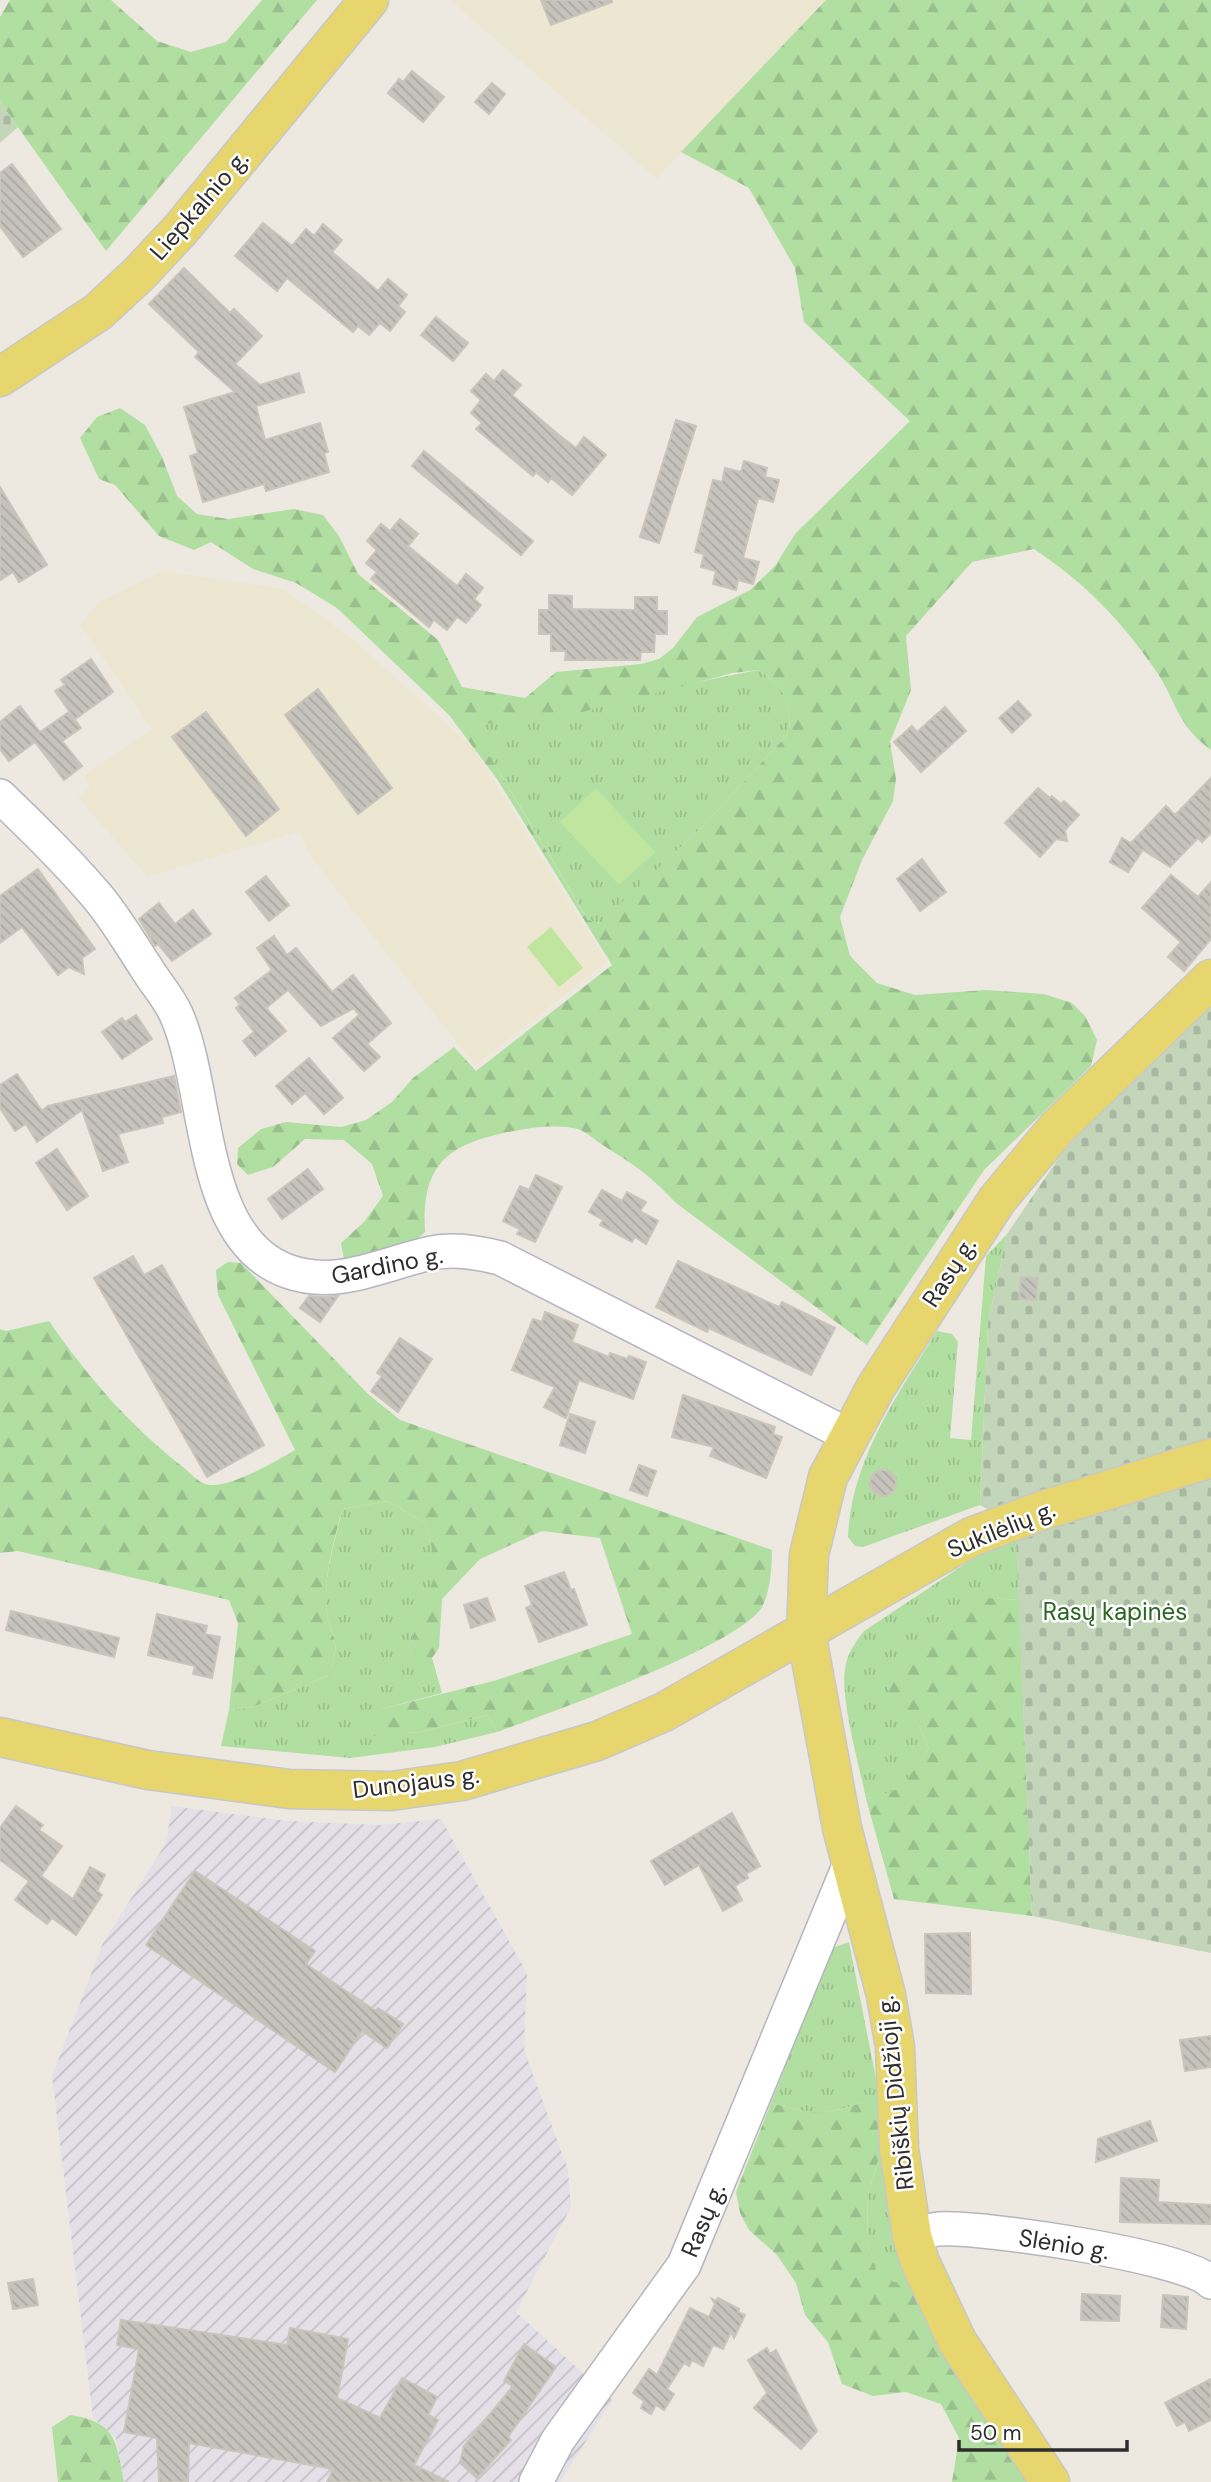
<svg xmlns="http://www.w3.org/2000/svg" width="1211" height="2482" font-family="'DM Sans',sans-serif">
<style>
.industrial{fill:url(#industrial-furrows)}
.education{fill:#ede7d2}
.grass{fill:url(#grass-tufts)}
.forest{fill:url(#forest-firs);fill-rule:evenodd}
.cemetery{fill:url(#cemetery-stones)}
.pitch{fill:#c0e59f}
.building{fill:url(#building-back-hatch);stroke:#c9c5ba;stroke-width:2}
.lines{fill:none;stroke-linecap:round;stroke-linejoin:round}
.minor-casing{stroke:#b4b5bf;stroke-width:36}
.major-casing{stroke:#c8c8c8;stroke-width:41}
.minor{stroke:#fff;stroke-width:33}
.major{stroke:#e6d66d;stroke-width:38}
.labels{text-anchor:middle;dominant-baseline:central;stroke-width:5;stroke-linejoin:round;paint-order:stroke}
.street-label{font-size:24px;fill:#2d2d2d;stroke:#fff}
.park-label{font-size:24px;fill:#296621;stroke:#fff}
</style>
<defs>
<pattern id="industrial-furrows" width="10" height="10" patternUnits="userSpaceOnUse" patternTransform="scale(1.75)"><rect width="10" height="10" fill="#e3e0e7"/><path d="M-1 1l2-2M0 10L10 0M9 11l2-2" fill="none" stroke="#c3c0c6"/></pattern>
<pattern id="grass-tufts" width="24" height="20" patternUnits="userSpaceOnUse" patternTransform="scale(1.75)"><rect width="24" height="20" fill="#b1dfa2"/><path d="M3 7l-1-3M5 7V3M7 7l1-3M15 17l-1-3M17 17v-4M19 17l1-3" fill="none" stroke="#99c08c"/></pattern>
<pattern id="forest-firs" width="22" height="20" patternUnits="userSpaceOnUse" patternTransform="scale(1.75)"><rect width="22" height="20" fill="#b1dfa2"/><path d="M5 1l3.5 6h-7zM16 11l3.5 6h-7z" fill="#99c08c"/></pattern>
<pattern id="cemetery-stones" width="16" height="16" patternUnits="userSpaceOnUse" patternTransform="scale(1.75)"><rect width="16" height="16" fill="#c4d6ba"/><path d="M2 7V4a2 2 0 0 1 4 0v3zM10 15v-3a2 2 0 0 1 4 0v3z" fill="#a9b8a0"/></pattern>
<pattern id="building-back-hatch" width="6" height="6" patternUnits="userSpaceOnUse" patternTransform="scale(1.75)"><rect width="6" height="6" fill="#c6c3bc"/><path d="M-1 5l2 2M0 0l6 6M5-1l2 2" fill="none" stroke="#aaa8a2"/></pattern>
</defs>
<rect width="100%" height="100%" fill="#ede9e1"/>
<path class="industrial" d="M172,1806L287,1821L379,1825L441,1819L527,1973L524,2050L568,2170L571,2207L516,2312L612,2400L560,2482H124L116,2438L93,2418L52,2076L103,1943L166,1843Z"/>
<g class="education">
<path d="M450,0H835L804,322L795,268L749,188L681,152L657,179Z"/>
<path d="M163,571L284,589L350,637L473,747L607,962L475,1066L310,856L299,832L147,877L78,798L90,787L84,776L152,729L80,625L98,603Z"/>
</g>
<g class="grass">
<path d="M758,670C783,684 792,704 789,733L701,828L601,923L589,921L491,758L475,740L483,724Z"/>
<path d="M1007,1234L988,1323L980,1505L863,1547L855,1546L848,1537C851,1460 898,1394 937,1331L952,1334L958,1342L950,1438L971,1440L986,1256Z"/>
<path d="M388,1501L426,1524L438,1569L409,1647L415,1661L432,1658L442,1693L382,1709L361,1736L420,1732L488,1715L497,1732L435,1747L350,1758L221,1746L229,1710L253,1707L327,1676C346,1635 327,1639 326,1602C325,1572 335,1538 343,1509Z"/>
<path d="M1016,1538L1019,1600L990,1598L917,1722L929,1748L901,1789L866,1799C860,1767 838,1693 846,1664C849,1651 856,1641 864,1631L983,1552Z"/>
<path d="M849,1942L918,2291L878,2277L867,2241L868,2194L879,2158L863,2102C823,2117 811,2114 771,2103L832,1948Z"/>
</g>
<g class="forest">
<path d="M10,0H111L157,41L191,52L226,42L262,0H317L106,251L0,102V17Z"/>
<path d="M826,0H1211V750C1176,724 1178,704 1156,671C1121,620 1085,583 1034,549L972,562L906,636L911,690L890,742L896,779L893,801L862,860L840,917L850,956L877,983L915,995L986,990L1044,994L1072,1003L1085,1016L1097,1040L1091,1066L984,1170L867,1345L676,1203C650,1175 633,1164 601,1144C594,1139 586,1132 578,1129C561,1124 532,1127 514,1131C450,1143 421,1162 425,1232C404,1254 373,1254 344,1259L341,1243L364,1222L383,1196L372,1164L344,1140L305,1139L273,1167L248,1175L237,1164L238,1148L261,1129L286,1122L341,1127L366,1120L392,1102L413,1078L454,1047L476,1071L612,965L497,779L449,715L337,608L296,583L253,569L211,542L194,550L159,536L115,485L99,479L80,438L97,417L120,408L145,425L162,457L177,496L197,514L228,519L294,509L323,515L339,536L358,574L438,640L462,687L525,698L556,672L641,664L659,659L673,648L697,617L750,590L775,566L795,534L910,421L804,322L795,268L749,188L681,152ZM758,670C783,684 792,705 789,733L701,828L600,923L588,920L491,758L476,740L483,724L571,715L733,673Z"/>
<path d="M228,1262L241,1263L368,1394L400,1420L772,1550C772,1566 770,1594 762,1607C739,1646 547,1714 497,1732L488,1715L420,1732L361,1737L363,1721L382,1709L497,1680L632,1634L600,1538L542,1531L480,1559L442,1599L439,1648L432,1658L415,1662L409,1647L437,1569L426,1524L388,1501L343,1509C334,1537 325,1573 326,1602C327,1639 346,1635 327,1676L253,1707L229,1710L238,1623L229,1600L18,1551L0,1553V1329L6,1331L49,1321C86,1375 128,1423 179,1464C187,1469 196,1481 205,1484C226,1491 276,1461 295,1450L218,1295L216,1270Z"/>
<path d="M990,1598L1019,1600L1032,1916L894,1899L866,1799L901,1788L929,1748L917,1722L886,1710C888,1698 888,1678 894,1667C912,1639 959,1609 990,1598Z"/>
<path d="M863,2102L884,2108L879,2158L868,2194L867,2241L878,2276L918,2291L1034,2482H952L959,2438L941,2404L906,2392L873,2396L842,2384L828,2342L805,2315L796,2283L777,2255L749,2230L740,2213L736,2192L771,2103C811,2114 823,2117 863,2102Z"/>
<path d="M70,2415C117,2422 116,2441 124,2482H58L52,2427Z"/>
</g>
<g class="cemetery">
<path d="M0,102L18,127L0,143Z"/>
<path d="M1211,1004V1444L991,1511L980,1505L988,1323L1007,1234L1064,1150Z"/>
<path d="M1211,1474V1953L1032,1916L1016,1538Z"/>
</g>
<g class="pitch">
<path d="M596,788L655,852L619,885L560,822Z"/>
<path d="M551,927L583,968L559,987L527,947Z"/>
</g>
<g class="building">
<path d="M541,0H612V2L551,25Z"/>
<path d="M412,71L444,97L423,122L388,93L399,79L403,82Z"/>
<path d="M492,83L505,94L489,114L475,102Z"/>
<path d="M12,164L61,229L23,257L0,226V173Z"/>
<path d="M263,223L292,246L306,229L314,236L323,224L342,240L332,252L378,291L388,279L407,295L398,306L405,312L390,331L380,323L369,335L358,326L353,332L287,278L277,291L235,256Z"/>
<path d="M184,268L230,313L234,309L262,336L235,364L260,385L299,373L304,392L256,406L265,440L320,423L328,452L324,453L329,472L266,491L264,484L203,502L190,456L198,453L184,407L235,392L195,357L199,352L149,304Z"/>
<path d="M436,317L468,343L453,361L421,335Z"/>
<path d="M503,370L521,385L512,395L559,435L576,448L584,437L606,455L572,495L551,478L548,482L536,472L533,476L476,429L482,423L471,413L481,400L471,391L486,374L494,381Z"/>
<path d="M676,420L696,426L659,543L640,537Z"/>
<path d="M424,451L533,541L521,555L412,466Z"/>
<path d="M744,461L767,468L765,477L779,480L773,502L758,498L743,558L759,562L753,584L738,580L736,590L713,584L716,571L701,567L704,554L695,552L713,480L722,482L725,468L741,472Z"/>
<path d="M0,487L47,565L19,582L13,572L0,580Z"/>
<path d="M400,519L418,534L408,546L457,586L466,574L483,588L474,599L481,605L466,623L457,617L447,630L434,620L429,627L371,579L377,572L366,563L377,550L367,541L381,524L390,531Z"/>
<path d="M549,595L572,596V609L635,610V597H657V611H667V634H655L654,652H641L640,660H565L566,651H551V634H539V610H549Z"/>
<path d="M91,659L113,692L75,719L55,691L65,685L61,680Z"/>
<path d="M318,689L392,788L358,814L285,715Z"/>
<path d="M1018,701L1031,715L1012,733L999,718Z"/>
<path d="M20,706L40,732L69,712L81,728L62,741L82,766L64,780L35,742L9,761L0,749V722Z"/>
<path d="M945,707L966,731L921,772L894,742L912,726L917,732Z"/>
<path d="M206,712L279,809L246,836L172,737Z"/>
<path d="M1211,778V833L1202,842L1198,838L1170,867L1143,850L1128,872L1110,862L1122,838L1134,845L1131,843L1166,806L1175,815Z"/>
<path d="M1038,788L1050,798L1052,796L1061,804L1064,801L1079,815L1065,830L1067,841L1056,839L1040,857L1005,823Z"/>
<path d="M922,859L946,892L920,911L897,879Z"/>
<path d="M38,869L95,949L82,958L84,974L69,967L58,975L22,927L0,943V896Z"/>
<path d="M1171,875L1198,897L1211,882V939L1184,971L1168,957L1181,942L1142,908Z"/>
<path d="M266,876L289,905L269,921L246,892Z"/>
<path d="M159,903L175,924L193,910L211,934L172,961L158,944L155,946L139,919Z"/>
<path d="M274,936L287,955L296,948L332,992L353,975L391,1023L367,1044L380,1057L364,1071L333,1038L359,1015L354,1008L321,1026L288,990L266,1008L286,1031L255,1056L243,1041L254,1032L236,1008L240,1005L235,998L272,970L257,948Z"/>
<path d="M136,1015L152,1039L122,1059L102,1032L122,1018L125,1022Z"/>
<path d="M309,1058L343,1098L324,1114L305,1093L292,1104L276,1086Z"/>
<path d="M17,1074L42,1111L48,1106L174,1076L181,1112L162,1117L163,1123L118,1134L128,1162L103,1171L82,1110L37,1142L26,1124L15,1131L0,1108V1085Z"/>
<path d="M57,1149L88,1196L67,1210L36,1163Z"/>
<path d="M308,1169L323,1189L282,1219L268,1199Z"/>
<path d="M536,1175L562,1187L535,1242L517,1234L520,1229L503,1221L520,1186L529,1190Z"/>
<path d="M602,1190L622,1201L627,1192L646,1202L640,1211L658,1221L646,1244L635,1237L632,1242L608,1229L600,1225L603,1220L589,1212Z"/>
<path d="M133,1256L144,1275L162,1265L264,1445L207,1477L94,1278Z"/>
<path d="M678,1261L779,1307L782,1302L835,1328L811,1375L709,1328L707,1332L656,1307Z"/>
<path d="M1021,1277L1038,1278L1036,1300L1019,1299Z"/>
<path d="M309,1296L324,1297L338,1296L320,1322L300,1308Z"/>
<path d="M545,1312L578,1325L572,1342L609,1357L610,1353L627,1359L629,1356L646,1362L633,1399L579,1380L566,1418L544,1407L555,1387L512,1370L533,1319L542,1322Z"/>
<path d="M400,1338L432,1359L398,1412L371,1391L382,1376L377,1373Z"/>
<path d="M683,1395L775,1427L773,1434L782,1437L766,1478L710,1456L714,1447L672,1437Z"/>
<path d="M570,1414L595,1422L585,1453L560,1445Z"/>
<path d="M639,1465L656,1471L647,1496L630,1490Z"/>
<circle cx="883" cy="1483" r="13"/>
<path d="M564,1572L571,1590L574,1589L587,1625L539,1642L526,1608L532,1605L525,1586Z"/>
<path d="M487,1598L495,1620L471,1628L464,1605Z"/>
<path d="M11,1611L119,1638L114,1657L6,1630Z"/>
<path d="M157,1614L207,1626L205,1634L220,1637L212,1678L193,1674L195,1666L148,1655Z"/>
<path d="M16,1806L43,1825L39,1830L62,1846L41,1876L73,1899L90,1867L105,1875L97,1891L102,1895L76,1935L52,1918L47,1924L15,1900L29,1881L0,1860V1828Z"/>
<path d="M732,1813L760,1866L746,1874L748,1878L735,1886L742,1900L723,1911L699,1865L665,1885L651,1861Z"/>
<path d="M195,1871L315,1951L306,1964L376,2011L378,2008L403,2024L387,2048L362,2031L335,2072L146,1945Z"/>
<path d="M970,1933L971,1994L926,1993L925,1934Z"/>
<path d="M1211,2036V2067L1185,2071L1180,2040Z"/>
<path d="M1150,2121L1157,2141L1096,2162L1098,2139Z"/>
<path d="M1121,2178L1159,2180L1158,2202L1211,2205V2224L1120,2222Z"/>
<path d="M33,2279L38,2305L13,2309L8,2283Z"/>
<path d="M1082,2294L1120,2296L1119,2321L1081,2320Z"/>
<path d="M1163,2295L1188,2297L1186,2329L1161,2327Z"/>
<path d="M718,2298L739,2309L738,2312L745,2315L734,2338L731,2332L723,2349L713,2345L703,2366L692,2360L689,2366L684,2363L667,2389L674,2394L664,2410L656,2405L651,2414L641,2408L644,2401L633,2393L649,2369L657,2375L690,2308L709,2317L715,2304L712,2299L716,2301Z"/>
<path d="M121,2320L287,2345L290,2328L348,2339L337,2398L380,2418L402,2378L437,2397L428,2415L438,2420L414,2465L449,2482H327L333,2469L189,2443L188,2482H159L157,2438L124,2432L139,2349L117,2345Z"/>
<path d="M524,2344L556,2367L508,2437L511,2440L477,2478L460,2463L464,2446L513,2386L504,2381Z"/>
<path d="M767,2348L770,2354L776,2350L817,2431L801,2449L754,2408L767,2393L748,2360Z"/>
<path d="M1211,2379V2420L1189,2431L1185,2422L1177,2426L1165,2403Z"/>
</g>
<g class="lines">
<defs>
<g id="minor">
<path d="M0,796C33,828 66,860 96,895C115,917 131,945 147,969C156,984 169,998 176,1014C210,1089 197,1238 287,1271C336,1289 380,1265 427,1254C452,1248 475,1252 500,1258L850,1436"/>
<path d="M912,2236C920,2234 930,2230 938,2229C980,2226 1185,2256 1211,2282"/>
<path d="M536,2482L558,2440L684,2265L851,1861"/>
</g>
<g id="major">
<path d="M0,377L98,312L139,274L181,229L369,0"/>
<path d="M0,1737L148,1770L289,1789L391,1791L462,1781L597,1741L664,1712L971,1537L1041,1511L1211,1458"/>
<path d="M1050,2482L957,2341L920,2262L912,2236L899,2149L895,2047L886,1995L842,1828L806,1632L809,1555L828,1477L876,1387L997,1200L1056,1129L1211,979"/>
</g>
</defs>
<use href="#minor" class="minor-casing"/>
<use href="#major" class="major-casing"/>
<use href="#minor" class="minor"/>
<use href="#major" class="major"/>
</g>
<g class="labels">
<g class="street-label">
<text transform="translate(199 205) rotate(-49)">Liepkalnio g.</text>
<text transform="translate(387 1265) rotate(-11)">Gardino g.</text>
<text transform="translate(949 1272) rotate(-57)">Rasų g.</text>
<text transform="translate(1001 1529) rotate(-22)">Sukilėlių g.</text>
<text transform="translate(416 1782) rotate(-7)">Dunojaus g.</text>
<text transform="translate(895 2093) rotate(-96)">Ribiškių Didžioji g.</text>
<text transform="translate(703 2220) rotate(-67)">Rasų g.</text>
<text transform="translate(1064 2244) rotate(9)">Slėnio g.</text>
</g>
<g class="park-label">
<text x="1115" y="1611">Rasų kapinės</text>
</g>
</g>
<path d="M959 2440v10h168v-10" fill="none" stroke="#2d2d2d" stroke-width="3.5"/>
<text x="970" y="2440" font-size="21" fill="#2d2d2d" stroke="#ffffff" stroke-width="5" paint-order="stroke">50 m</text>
</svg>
